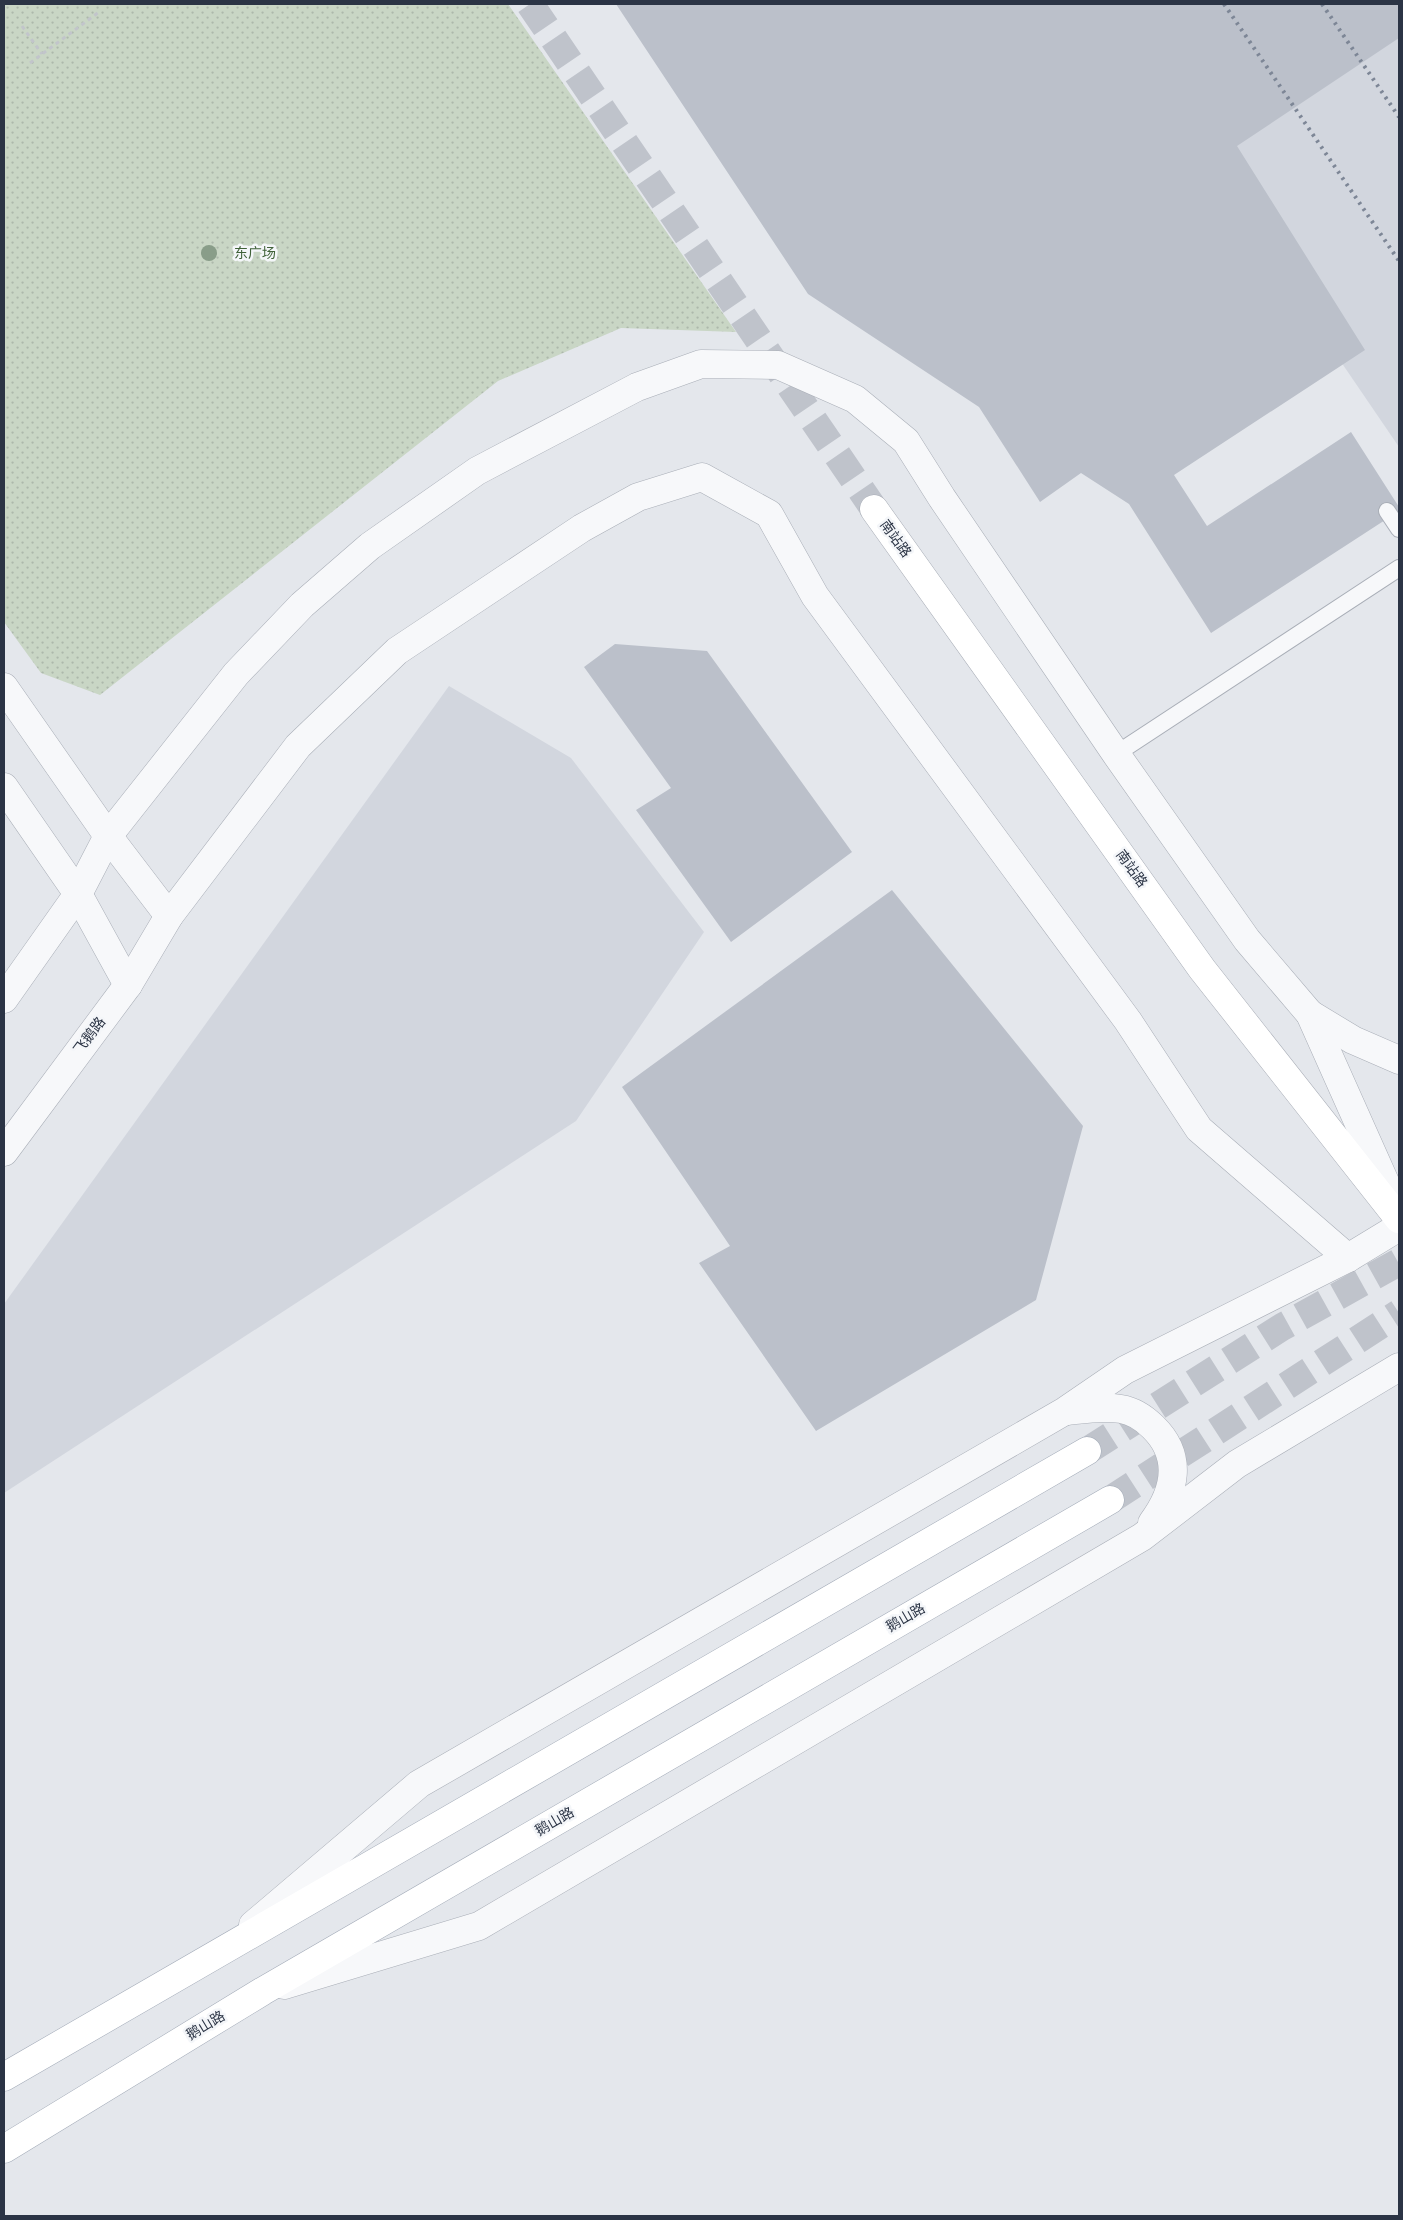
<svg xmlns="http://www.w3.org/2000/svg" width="1403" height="2220" font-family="'Alegreya Sans','Noto Sans SC',sans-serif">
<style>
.built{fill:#d2d6de}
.park{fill:url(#park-dots)}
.building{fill:#bbc0ca}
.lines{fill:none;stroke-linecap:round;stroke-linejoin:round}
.secondary-tunnel{stroke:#bfc3cb;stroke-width:28;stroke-dasharray:28 14;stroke-linecap:butt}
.primary-tunnel{stroke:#bfc3cb;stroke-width:28;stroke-dasharray:28 14;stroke-linecap:butt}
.service-casing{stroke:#a9aeb7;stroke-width:18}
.tertiary-casing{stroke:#a9aeb7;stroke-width:29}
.secondary-casing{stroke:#a9aeb7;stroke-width:29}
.primary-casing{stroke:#a3abb8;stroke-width:29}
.path{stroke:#c2c5cb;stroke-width:3;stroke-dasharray:4 4;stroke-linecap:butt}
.service{stroke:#f7f8fa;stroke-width:16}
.tertiary{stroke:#f7f8fa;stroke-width:28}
.secondary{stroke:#fff;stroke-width:28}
.primary{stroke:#fff;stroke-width:28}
.rail{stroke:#7d8696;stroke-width:4;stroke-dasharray:2.5 5;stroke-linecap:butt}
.tree{fill:#899d89}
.labels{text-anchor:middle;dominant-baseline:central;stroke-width:5;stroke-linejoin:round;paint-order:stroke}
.park-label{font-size:14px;fill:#3f6138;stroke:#f4f6f9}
.street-label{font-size:14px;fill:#2b3445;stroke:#f4f6f9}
</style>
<defs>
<pattern id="park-dots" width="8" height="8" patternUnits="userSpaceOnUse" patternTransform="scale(1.25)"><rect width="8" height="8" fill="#c9d6c5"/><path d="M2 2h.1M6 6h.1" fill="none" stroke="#adb8ab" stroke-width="1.8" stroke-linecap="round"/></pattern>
</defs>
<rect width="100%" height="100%" fill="#e4e7ec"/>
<g class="built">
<path d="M1097,4H1399V447Z"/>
<path d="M449,686L571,758L704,932L576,1121L4,1493V1304Z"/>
</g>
<path class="park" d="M4,4H508L736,332L621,328L498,381L100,695L41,673L4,622Z"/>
<g class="building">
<path d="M616,4H1399V38L1237,146L1365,350L1174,475L1207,526L1351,432L1399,507V511L1211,633L1129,504L1081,473L1040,502L979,407L808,294Z"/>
<path d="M615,644L707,651L852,852L731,942L636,810L671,788L584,667Z"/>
<path d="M892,890L1083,1126L1036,1300L816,1431L699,1263L730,1246L622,1087Z"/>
</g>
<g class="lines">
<path class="secondary-tunnel" d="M530,4L874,509"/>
<g class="primary-tunnel">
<path d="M1087,1451L1282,1327L1399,1262"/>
<path d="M1110,1500L1399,1313"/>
</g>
<defs>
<g id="service">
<path d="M1387,511L1399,529"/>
<path d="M1116,754L1399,568"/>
</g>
<g id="tertiary">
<path d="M4,687L108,836L169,916"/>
<path d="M4,787L78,894L128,985"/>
<path d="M4,999L78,894L108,836L236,674L302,605L370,546L477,471L637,387L701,364L778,365L855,399L906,441L942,498L1116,754L1247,940L1310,1014L1397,1209"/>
<path d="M1310,1014L1353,1040L1399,1060"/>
<path d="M4,1152L128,985L169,916L298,746L397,651L582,528L638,497L702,477L769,514L815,596L1128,1021L1199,1129L1348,1258"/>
<path d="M1067,1411C1085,1409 1103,1406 1121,1409C1133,1411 1144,1418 1153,1427C1184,1457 1175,1492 1152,1523"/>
<path d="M253,1925L419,1784L1065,1411L1125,1370L1348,1258L1399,1227"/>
<path d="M284,1985L479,1926L1142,1537L1237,1464L1399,1367"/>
</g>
<path id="secondary" d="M874,509L1202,969L1399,1219"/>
<g id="primary">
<path d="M4,2077L1087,1451"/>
<path d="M4,2149L263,1991L1110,1500"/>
</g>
</defs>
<use href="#service" class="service-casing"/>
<use href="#tertiary" class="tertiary-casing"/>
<use href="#secondary" class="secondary-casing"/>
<use href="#primary" class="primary-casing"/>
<g class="path">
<path d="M22,26L42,54"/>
<path d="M30,63L99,12"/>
</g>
<use href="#service" class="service"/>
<use href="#tertiary" class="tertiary"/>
<use href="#secondary" class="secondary"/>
<use href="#primary" class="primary"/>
<g class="rail">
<path d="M1224,4L1399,261"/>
<path d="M1322,4L1399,117"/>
</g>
</g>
<circle class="tree" cx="209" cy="253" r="8"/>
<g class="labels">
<g class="park-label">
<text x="255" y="254">东广场</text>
</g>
<g class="street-label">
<text transform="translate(895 539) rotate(54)">南站路</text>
<text transform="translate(1131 869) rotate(54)">南站路</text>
<text transform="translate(90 1036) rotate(-53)">飞鹅路</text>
<text transform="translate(906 1618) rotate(-30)">鹅山路</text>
<text transform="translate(555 1822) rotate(-30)">鹅山路</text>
<text transform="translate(206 2026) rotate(-31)">鹅山路</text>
</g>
</g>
<rect width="1403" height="2220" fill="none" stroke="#2b3445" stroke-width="10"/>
</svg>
